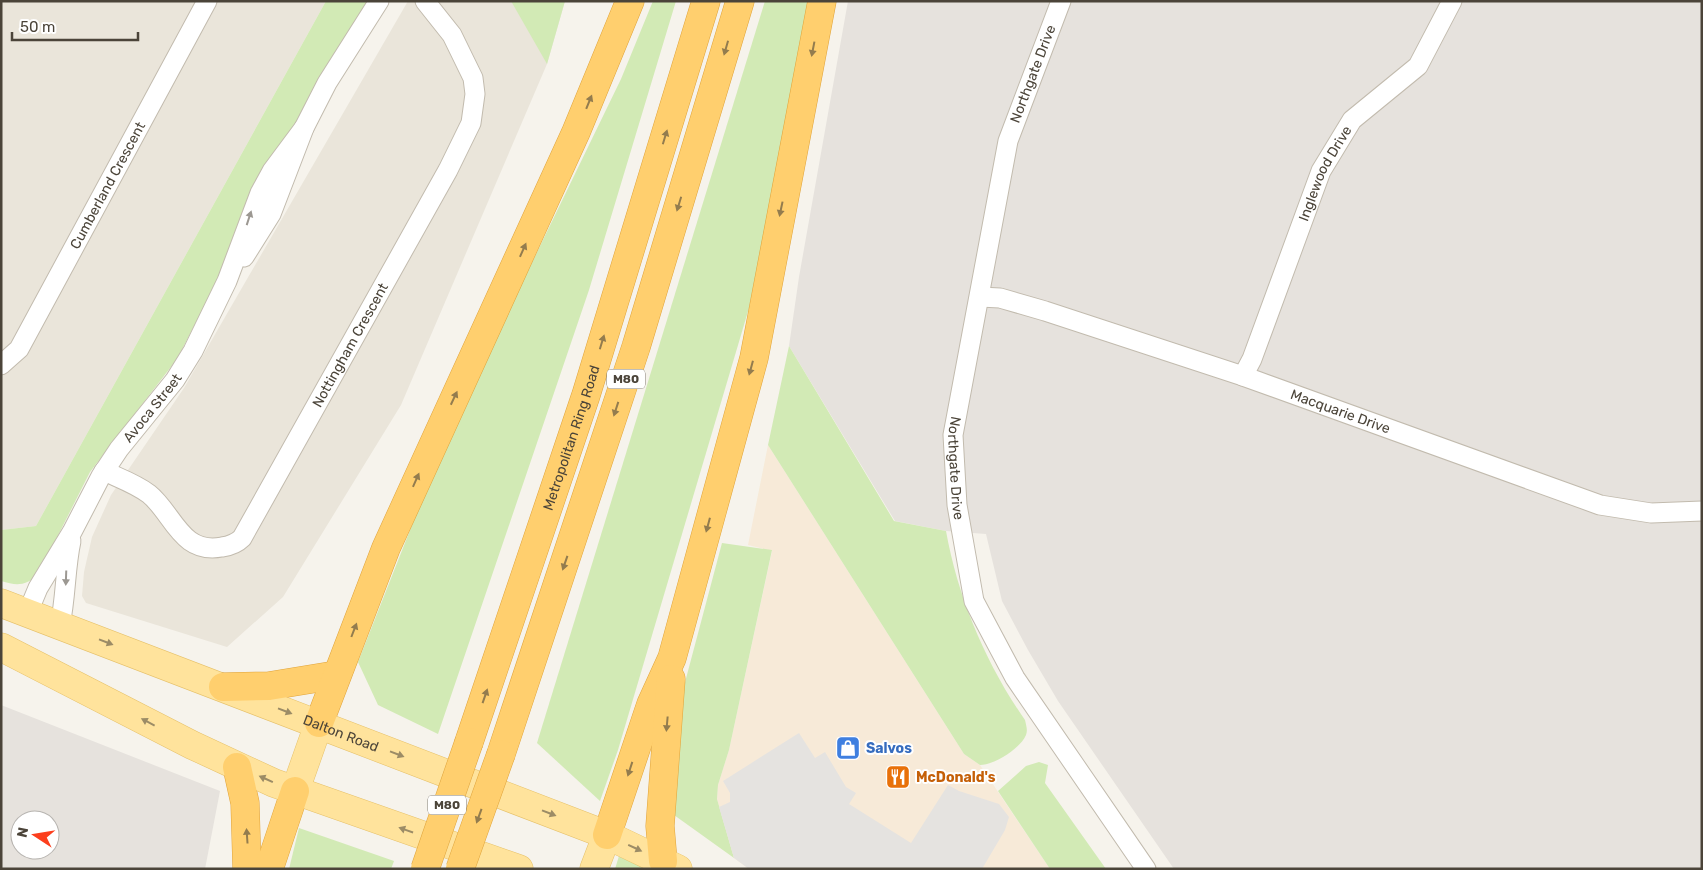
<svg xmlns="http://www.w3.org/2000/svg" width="1703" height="870" font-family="Rubik,sans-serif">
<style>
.residential{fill:#eae5da}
.commercial{fill:#f7ead8}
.industrial{fill:#e6e2dd;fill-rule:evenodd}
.green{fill:#d2eab5}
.parking{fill:#e5e3e0}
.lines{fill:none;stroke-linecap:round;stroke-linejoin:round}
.minor-casing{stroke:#c2bbae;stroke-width:21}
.primary-casing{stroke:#e6c16a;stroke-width:29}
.motorway-casing{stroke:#e0a43c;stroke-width:29}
.minor{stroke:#fff;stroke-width:19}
.primary{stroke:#ffe39c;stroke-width:28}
.motorway{stroke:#ffcf6e;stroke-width:28}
.motorway-bridge-casing{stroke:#e0a43c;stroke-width:29;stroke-linecap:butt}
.motorway-bridge{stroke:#ffcf6e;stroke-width:28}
.oneway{fill:#937c4e}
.oneway2{fill:#9c9892}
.oneway3{fill:#9c8c66}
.labels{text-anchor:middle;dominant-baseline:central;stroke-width:4;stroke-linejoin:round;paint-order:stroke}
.shield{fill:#fff;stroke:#817c74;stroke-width:1}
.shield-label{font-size:12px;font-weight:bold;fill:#4b4439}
.street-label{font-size:14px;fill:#4b4439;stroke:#fff}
.shop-label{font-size:14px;font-weight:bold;fill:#366cbe;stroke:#fff;text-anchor:start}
.food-label{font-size:14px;font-weight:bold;fill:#c56008;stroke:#fff;text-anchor:start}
</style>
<rect width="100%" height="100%" fill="#f6f3ec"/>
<g class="residential">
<path d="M1,1H326L36,526L1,530Z"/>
<path d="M408,1H565L547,64L401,405L283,597L227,647L86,603L82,596L84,572L92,537L111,495L184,388Z"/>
</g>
<path class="commercial" d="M768,445L964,754L980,765L1050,869H749L734,858L717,799L718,785L729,750L772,551L748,545Z"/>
<g class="industrial">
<path d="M848,1H1702V869H1174L1058,701L1028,650L1002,601L986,534L946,531L895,521L789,346L799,277Z"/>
<path d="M1,705L220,791L205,869H1ZM20,820H50V850H20Z"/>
</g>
<g class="green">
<path d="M326,1H371L235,247L177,359L90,472L38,575C25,586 17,586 1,581V530L36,526Z"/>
<path d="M511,1H565L547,64Z"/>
<path d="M653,1H676L589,290L438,734L378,705L358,662L444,444L621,79Z"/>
<path d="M765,1H811L749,308L618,750L600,801L537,743Z"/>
<path d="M789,346L894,521L946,531C958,598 986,664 1025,720C1026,725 1028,730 1026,735C1020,749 994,765 980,765L964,754L768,445Z"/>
<path d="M722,543L772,550L729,750L718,785L717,799L734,858L674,815L684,686Z"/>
<path d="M1039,762L1048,765L1045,783L1106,869H1050L998,791L1026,766Z"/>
<path d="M299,828L394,861L391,869H289Z"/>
<path d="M619,856L647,869H615Z"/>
</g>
<path class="parking" d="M799,733L815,758L825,752L846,787L856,793L849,804L911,843L948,785L959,791L999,804L1009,817L1005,830L982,869H749L734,858L719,807L730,802V793L723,781Z"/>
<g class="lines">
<defs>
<g id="minor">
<path id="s1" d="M1061,1L1008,141L953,435L957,505L974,601L1015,678L1146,869"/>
<path d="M244,257L271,214L304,128L327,83L379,1"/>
<path id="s2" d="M980,297L1000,298L1045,311L1243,376L1600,505L1651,513L1702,511"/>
<path id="s3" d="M1,365L19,349L207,1"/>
<path id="s4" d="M1243,376L1252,359L1321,171L1352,120L1418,66L1452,1"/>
<path id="s5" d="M104,471C119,478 136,484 149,494C173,513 181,555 222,547C229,546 237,543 242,538L448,170L471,123L475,94L473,78L452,35L425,1"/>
<path id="s6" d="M28,612L38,588L72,532L101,476L119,449L175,380L193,351L227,281L260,193L272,171L304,128"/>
<path d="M60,625C66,597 65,569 71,541"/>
</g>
<g id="primary">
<path id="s7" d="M1,603L607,835L678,869"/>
<path d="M1,647L192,745L274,783L519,869"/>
<path d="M295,791L319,723"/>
<path d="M594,869L607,835"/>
</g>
<g id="motorway">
<path d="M223,687L269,686L336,675"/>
<path d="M319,723L386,548L576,132L630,1"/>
<path id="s8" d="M469,742L586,395L706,1"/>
<path d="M501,754L636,347L740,1"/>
<path d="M237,767L245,803L247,869"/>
<path d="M607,835L651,704L672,658L754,358L822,1"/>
<path d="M663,861L660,826L671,679"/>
<path d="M269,869L295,791"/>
</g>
</defs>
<use href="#minor" class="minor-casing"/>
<use href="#primary" class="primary-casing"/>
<use href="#motorway" class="motorway-casing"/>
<use href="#minor" class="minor"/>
<use href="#primary" class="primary"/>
<use href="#motorway" class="motorway"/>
<defs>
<g id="motorway-bridge">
<path d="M425,869L469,742"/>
<path d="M460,869L501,754"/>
</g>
</defs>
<use href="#motorway-bridge" class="motorway-bridge-casing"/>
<use href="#motorway-bridge" class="motorway-bridge"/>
</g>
<defs><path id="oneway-solid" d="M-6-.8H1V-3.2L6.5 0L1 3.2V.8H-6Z" transform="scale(1.25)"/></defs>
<g class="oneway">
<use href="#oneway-solid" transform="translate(726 48) rotate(106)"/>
<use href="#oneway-solid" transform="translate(813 49) rotate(101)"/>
<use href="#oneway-solid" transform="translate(589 102) rotate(-68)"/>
<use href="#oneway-solid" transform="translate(665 137) rotate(-73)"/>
<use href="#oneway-solid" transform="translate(679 204) rotate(107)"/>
<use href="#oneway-solid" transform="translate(781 209) rotate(102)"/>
<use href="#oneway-solid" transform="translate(523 250) rotate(-66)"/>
<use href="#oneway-solid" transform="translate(602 342) rotate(-73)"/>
<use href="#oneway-solid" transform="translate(751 368) rotate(105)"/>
<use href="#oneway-solid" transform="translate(454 398) rotate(-65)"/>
<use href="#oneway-solid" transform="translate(616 409) rotate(108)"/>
<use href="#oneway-solid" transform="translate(416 480) rotate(-66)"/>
<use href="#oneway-solid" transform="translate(708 525) rotate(105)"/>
<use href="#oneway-solid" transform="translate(565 563) rotate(109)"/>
<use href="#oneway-solid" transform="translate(354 630) rotate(-69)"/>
<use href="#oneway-solid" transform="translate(485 696) rotate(-71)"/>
<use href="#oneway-solid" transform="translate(667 724) rotate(95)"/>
<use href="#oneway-solid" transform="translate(630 769) rotate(108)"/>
<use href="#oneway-solid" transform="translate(479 816) rotate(110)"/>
<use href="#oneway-solid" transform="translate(247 836) rotate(-94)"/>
</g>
<g class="oneway2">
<use href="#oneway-solid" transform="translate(249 218) rotate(-72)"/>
<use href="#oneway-solid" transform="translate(66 578) rotate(92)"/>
</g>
<g class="oneway3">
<use href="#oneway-solid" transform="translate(106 642) rotate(21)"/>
<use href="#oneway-solid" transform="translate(285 711) rotate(21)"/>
<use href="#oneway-solid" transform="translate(148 722) rotate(-152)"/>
<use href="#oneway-solid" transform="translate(397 754) rotate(21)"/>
<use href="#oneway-solid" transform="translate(266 779) rotate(-156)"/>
<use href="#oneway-solid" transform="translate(549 813) rotate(21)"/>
<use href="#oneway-solid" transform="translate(406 830) rotate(-161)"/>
<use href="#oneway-solid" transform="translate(635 848) rotate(25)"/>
</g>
<defs>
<symbol id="shop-square" viewBox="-11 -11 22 22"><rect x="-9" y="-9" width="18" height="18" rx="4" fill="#3f7fe0" stroke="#fff"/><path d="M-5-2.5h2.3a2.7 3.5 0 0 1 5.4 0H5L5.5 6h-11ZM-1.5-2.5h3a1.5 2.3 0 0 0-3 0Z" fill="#fff"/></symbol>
<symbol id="restaurant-square" viewBox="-11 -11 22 22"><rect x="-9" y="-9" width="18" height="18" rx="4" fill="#e8710a" stroke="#fff"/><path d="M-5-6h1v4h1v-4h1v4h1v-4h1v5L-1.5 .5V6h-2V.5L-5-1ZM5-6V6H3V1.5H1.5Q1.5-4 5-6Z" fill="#fff"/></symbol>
</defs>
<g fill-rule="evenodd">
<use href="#shop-square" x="834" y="734" width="28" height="28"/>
<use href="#restaurant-square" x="884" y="763" width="28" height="28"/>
</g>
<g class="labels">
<g class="shield">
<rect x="607" y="369.5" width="38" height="19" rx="4"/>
<rect x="428" y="795.5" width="38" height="19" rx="4"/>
</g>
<g class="shield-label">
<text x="626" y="379">M80</text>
<text x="447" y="805">M80</text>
</g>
<g class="street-label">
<text transform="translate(1033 74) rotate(-69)">Northgate Drive</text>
<text stroke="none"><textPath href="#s4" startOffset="219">Inglewood Drive</textPath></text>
<text stroke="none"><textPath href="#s3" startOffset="210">Cumberland Crescent</textPath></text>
<text stroke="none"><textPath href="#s5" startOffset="390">Nottingham Crescent</textPath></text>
<text stroke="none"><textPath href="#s6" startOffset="240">Avoca Street</textPath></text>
<text stroke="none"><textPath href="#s2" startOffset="379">Macquarie Drive</textPath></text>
<text stroke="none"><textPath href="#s8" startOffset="321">Metropolitan Ring Road</textPath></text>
<text stroke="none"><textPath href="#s1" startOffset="482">Northgate Drive</textPath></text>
<text stroke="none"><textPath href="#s7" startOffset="364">Dalton Road</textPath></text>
</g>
<g class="shop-label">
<text x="866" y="748">Salvos</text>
</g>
<g class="food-label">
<text x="916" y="777">McDonald's</text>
</g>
</g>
<rect width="1703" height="870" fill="none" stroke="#4b4439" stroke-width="5"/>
<g transform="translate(35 835) rotate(282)"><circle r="24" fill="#ffffff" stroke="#b7b4b0"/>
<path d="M0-4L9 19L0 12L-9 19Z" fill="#fc3f1d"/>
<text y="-8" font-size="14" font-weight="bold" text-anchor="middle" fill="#4b4439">N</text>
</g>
<path d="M12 32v8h126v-8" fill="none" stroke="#4b4439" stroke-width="2.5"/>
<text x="20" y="32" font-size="15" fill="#4b4439" stroke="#ffffff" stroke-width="4" paint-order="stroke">50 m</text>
</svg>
